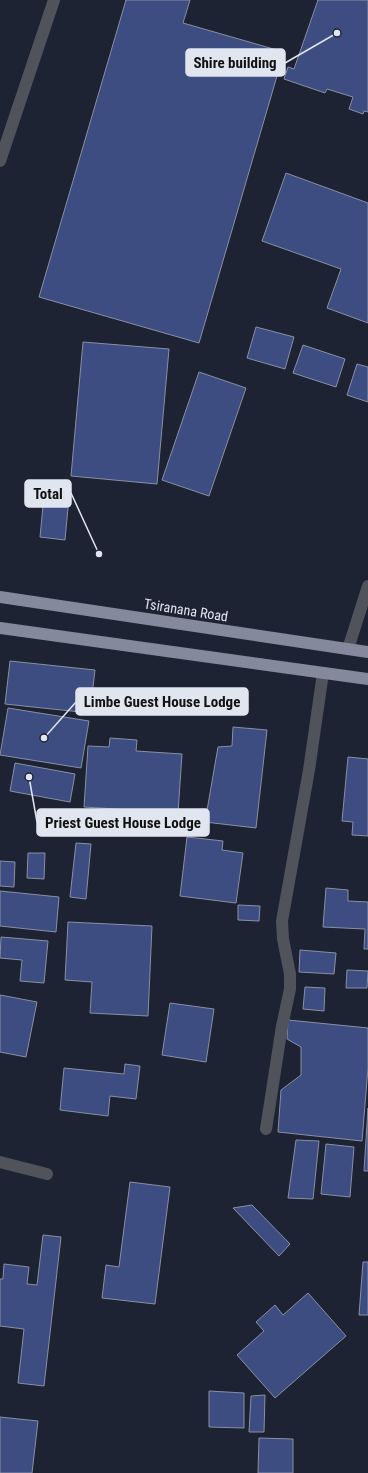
<svg xmlns="http://www.w3.org/2000/svg" width="368" height="1473" font-family="'Roboto Condensed',sans-serif">
<style>
.building{fill:#3d4c81;stroke:#8990a4}
.lines{fill:none;stroke-linecap:round;stroke-linejoin:round}
.service{stroke:#50535b;stroke-width:12}
.minor{stroke:#50535b;stroke-width:12}
.trunk{stroke:#848a9c;stroke-width:12}
.labels{text-anchor:middle;dominant-baseline:central;stroke-width:4;stroke-linejoin:round;paint-order:stroke}
.street-label{font-size:14px;fill:#e1e5f0;stroke:#1e2333}
.leader{fill:none;stroke:#e1e5f0;stroke-width:1.5}
.callout-dot{fill:#e1e5f0;stroke:#1e2333;stroke-width:1.5}
.callout{fill:#e1e5f0;stroke:#e1e5f0;stroke-width:1.5}
.callout-label{font-size:15px;text-anchor:middle;font-weight:bold;fill:#111}
</style>
<rect width="100%" height="100%" fill="#1e2333"/>
<g class="building">
<path d="M126,0H190L183,23L284,52L199,343L39,297Z"/>
<path d="M318,0H368V112L364,111L363,114L349,109L353,97L327,89L325,93L284,79L288,67L294,69Z"/>
<path d="M286,173L368,203V323L327,308L341,269L262,241Z"/>
<path d="M256,327L294,337L285,369L247,358Z"/>
<path d="M83,342L169,349L157,484L71,476Z"/>
<path d="M303,345L345,359L336,387L293,373Z"/>
<path d="M357,364L368,367V402L347,395Z"/>
<path d="M199,372L246,388L209,496L162,480Z"/>
<path d="M45,485L70,487L65,540L40,537Z"/>
<path d="M10,661L95,670L90,713L5,704Z"/>
<path d="M8,708L89,721L81,768L0,755Z"/>
<path d="M233,727L267,730L256,828L205,822L218,747L232,746Z"/>
<path d="M110,738L137,740L136,751L182,754L178,813L84,807L88,746L109,747Z"/>
<path d="M348,757L368,759V836L352,835L353,822L342,821Z"/>
<path d="M15,763L75,774L70,802L10,791Z"/>
<path d="M187,837L223,841L222,850L243,853L236,903L180,896Z"/>
<path d="M76,843L91,844L86,899L70,897Z"/>
<path d="M28,853H45L44,879L27,878Z"/>
<path d="M0,861L15,862L14,887L0,886Z"/>
<path d="M326,888L348,890V901L368,902V949H364L365,929L323,927Z"/>
<path d="M0,891L59,897L56,932L0,926Z"/>
<path d="M238,905L260,906L259,921L238,920Z"/>
<path d="M68,922L152,926L148,1016L90,1013L92,982L65,980Z"/>
<path d="M1,937L48,941L44,983L20,981L22,960L0,958Z"/>
<path d="M300,950L336,953L334,974L299,972Z"/>
<path d="M347,970L368,971L367,988H346Z"/>
<path d="M305,987L325,988L324,1011L303,1009Z"/>
<path d="M0,995L37,1002L26,1057L0,1052Z"/>
<path d="M170,1003L214,1009L206,1062L162,1055Z"/>
<path d="M288,1020L368,1028V1068L362,1141L278,1132L281,1090L301,1075V1047L287,1039Z"/>
<path d="M125,1064L140,1066L136,1099L110,1096L108,1116L60,1110L64,1068L124,1074Z"/>
<path d="M368,1108V1171H364Z"/>
<path d="M296,1140L319,1141L313,1199L288,1198Z"/>
<path d="M326,1144L354,1147L350,1197L321,1194Z"/>
<path d="M130,1182L170,1187L155,1304L102,1298L106,1265L119,1267Z"/>
<path d="M252,1205L290,1244L279,1256L233,1208Z"/>
<path d="M43,1235L61,1237L44,1386L18,1383L24,1329L0,1326V1279H3L4,1264L29,1267L27,1284L37,1285Z"/>
<path d="M363,1262H368V1315H359Z"/>
<path d="M308,1293L346,1336L275,1398L237,1355L264,1331L256,1322L275,1305L283,1315Z"/>
<path d="M209,1391L244,1393V1428L209,1427Z"/>
<path d="M265,1395L264,1432H249L251,1396Z"/>
<path d="M0,1417L38,1421L32,1473H0Z"/>
<path d="M259,1438L293,1439V1473H258Z"/>
</g>
<g class="lines">
<path class="service" d="M348,649L368,586"/>
<g class="minor">
<path d="M0,161L54,0"/>
<path d="M266,1129L282,1026L290,989V974L283,939L282,921L309,770L323,673"/>
<path d="M0,1162L47,1174"/>
</g>
<g class="trunk">
<path d="M0,597L368,652"/>
<path d="M0,628L368,679"/>
</g>
</g>
<g class="labels">
<g class="street-label">
<text transform="translate(186 610) rotate(9)">Tsiranana Road</text>
</g>
</g>
<path class="leader" d="M337 33L285 63M99 554L71 493M44 738L76 702M29 777L37 822"/>
<g class="callout-dot">
<circle cx="337" cy="33" r="4"/>
<circle cx="99" cy="554" r="4"/>
<circle cx="44" cy="738" r="4"/>
<circle cx="29" cy="777" r="4"/>
</g>
<g class="callout">
<rect x="186" y="49" width="99" height="27" rx="4"/>
<rect x="25" y="480" width="46" height="27" rx="4"/>
<rect x="76" y="688" width="172" height="27" rx="4"/>
<rect x="37" y="809" width="172" height="27" rx="4"/>
</g>
<g class="callout-label">
<text x="235" y="68">Shire building</text>
<text x="48" y="499">Total</text>
<text x="162" y="707">Limbe Guest House Lodge</text>
<text x="123" y="828">Priest Guest House Lodge</text>
</g>
</svg>
